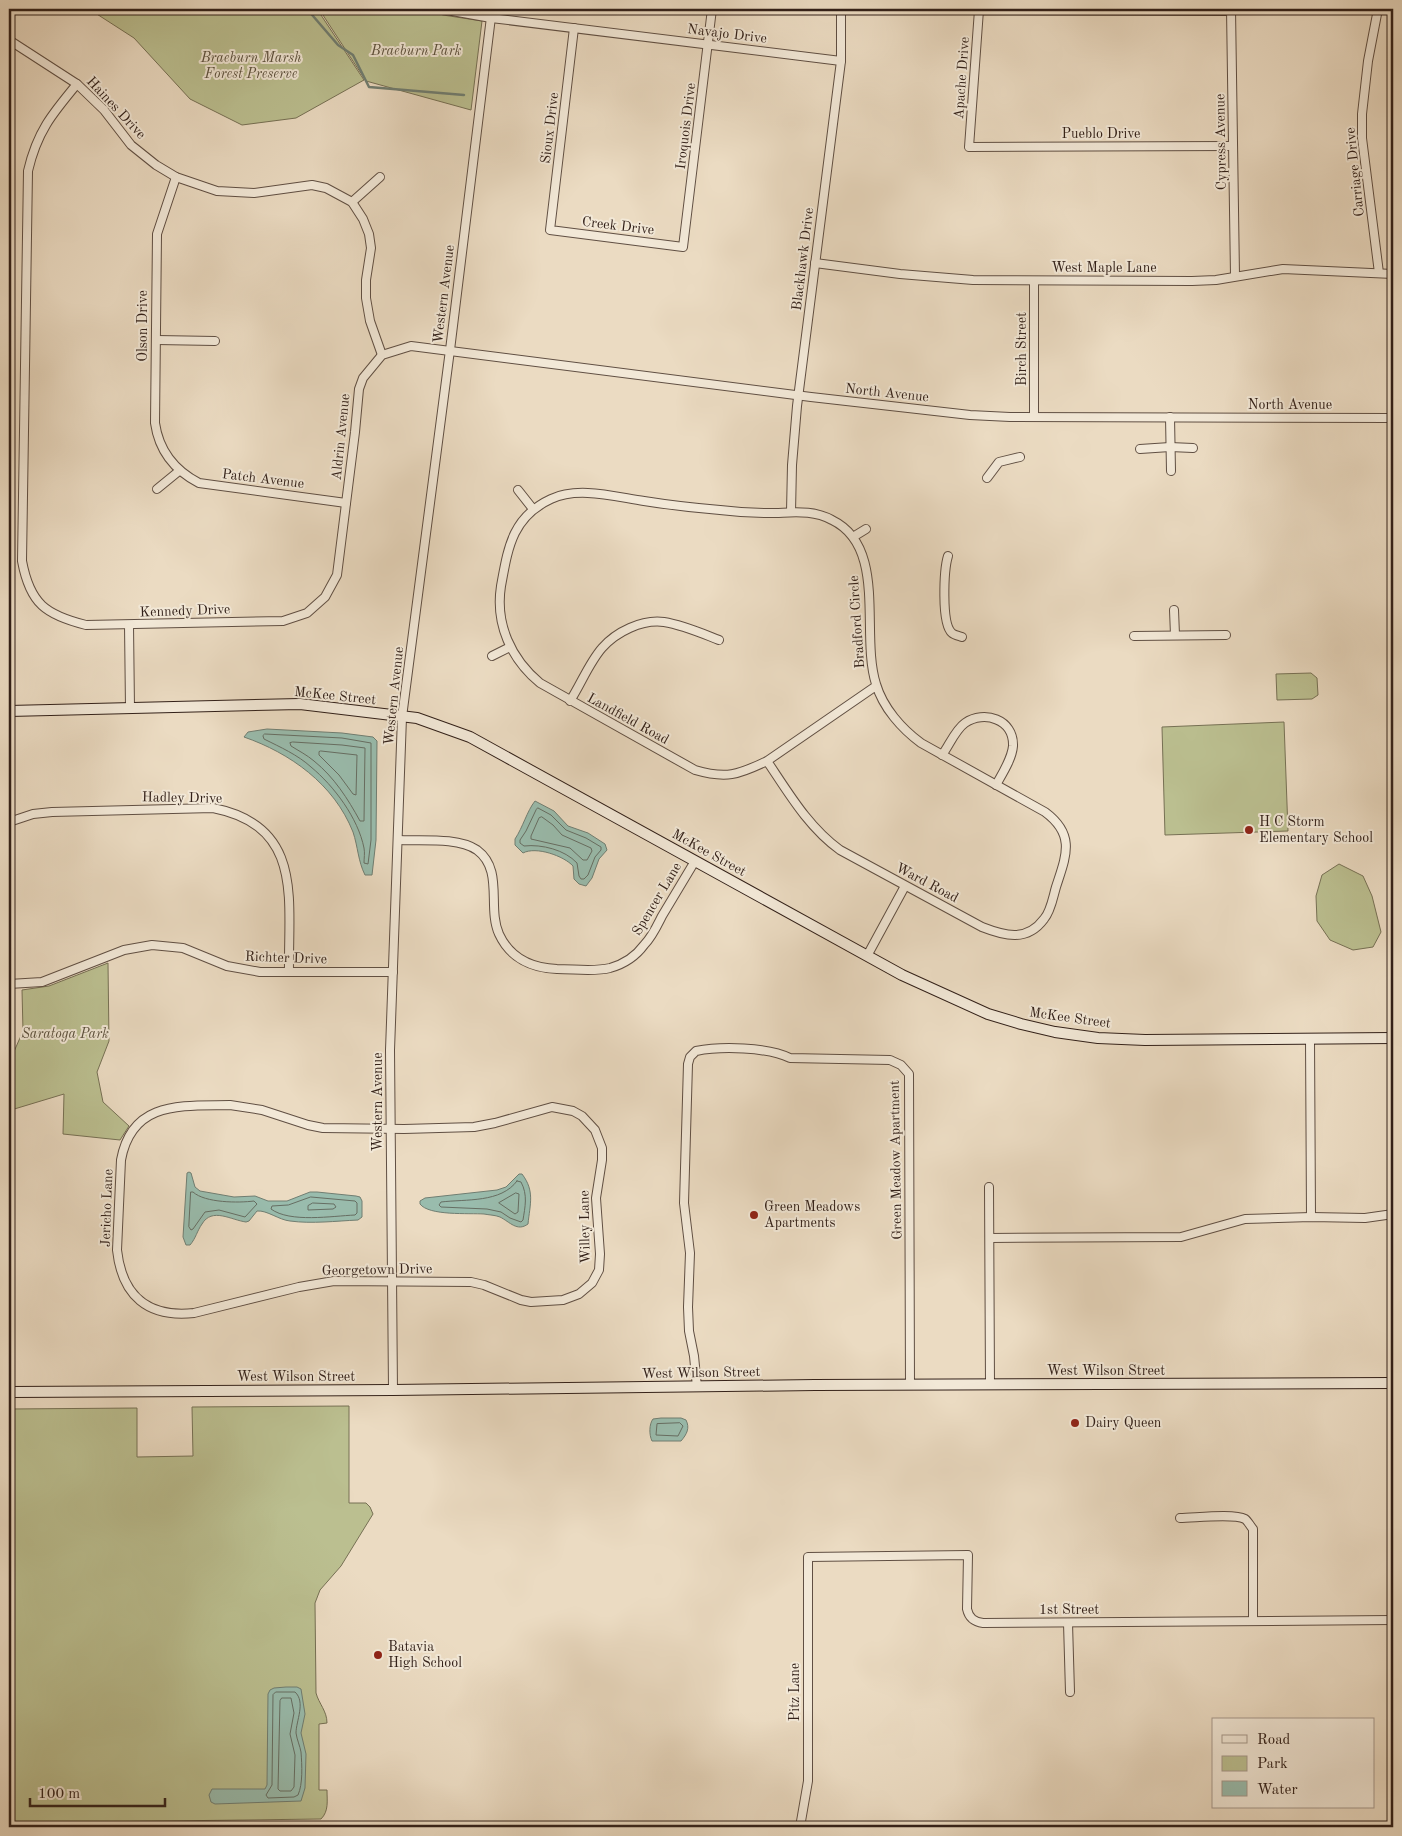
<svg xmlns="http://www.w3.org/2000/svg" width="1402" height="1836" font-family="'Old Standard TT',serif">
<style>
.green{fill:#bbbf90;stroke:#767054}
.water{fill:#99bcad;stroke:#707e72}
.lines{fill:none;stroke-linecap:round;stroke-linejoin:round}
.shore{stroke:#666e63;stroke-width:1}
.stream{stroke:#707e72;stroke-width:2.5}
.street-casing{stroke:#604f43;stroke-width:10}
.secondary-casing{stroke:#322019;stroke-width:12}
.street{stroke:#f2e8d7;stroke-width:8}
.secondary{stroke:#f2e8d7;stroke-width:10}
.poi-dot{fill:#8f2418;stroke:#f2e8d7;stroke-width:2}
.labels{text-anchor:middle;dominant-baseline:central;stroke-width:4;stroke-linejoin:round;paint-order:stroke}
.street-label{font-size:14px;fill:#322019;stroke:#f2e8d7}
.park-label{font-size:14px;font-style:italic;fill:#5b503d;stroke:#f2e8d7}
.poi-label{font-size:14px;fill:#322019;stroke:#f2e8d7;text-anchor:start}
</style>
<rect width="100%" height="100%" fill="#ebdbc2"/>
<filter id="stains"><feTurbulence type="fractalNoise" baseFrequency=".004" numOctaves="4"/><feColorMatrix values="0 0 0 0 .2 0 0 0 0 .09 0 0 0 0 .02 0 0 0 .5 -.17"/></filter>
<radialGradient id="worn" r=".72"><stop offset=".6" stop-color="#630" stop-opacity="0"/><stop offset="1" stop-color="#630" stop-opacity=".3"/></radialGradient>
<g class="green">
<path d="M89,9H317L364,80L296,118L242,125L190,99L134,38Z"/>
<path d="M319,9H427L443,15L482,21L471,110L366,81Z"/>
<path d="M1311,673L1317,678L1318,695L1312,699L1277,700L1276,674Z"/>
<path d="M1284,722L1288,831L1165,835L1162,727Z"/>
<path d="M1339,864L1363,876L1372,896L1381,932L1373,947L1353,950L1330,940L1317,921L1316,896L1322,875Z"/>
<path d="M108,963L109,1041L97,1072L103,1102L129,1126L120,1140L63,1134L64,1094L11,1110L9,1105V1063L23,1031L22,990L49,986Z"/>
<path d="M349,1406V1503H366L370,1507L373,1514L341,1566L320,1590L315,1603L316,1693C319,1704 327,1711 327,1723L319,1724V1790H327C327,1801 329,1811 321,1819L9,1823V1409L137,1408V1457L193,1456L192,1407Z"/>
</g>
<g class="water">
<path d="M267,729L342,733L373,737L377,741L376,840L372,875H365C358,861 358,847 353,832C334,784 290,753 244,737L248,732Z"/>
<path d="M535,801L554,811L568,826L588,833L605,844L607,850L599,859L592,878L586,886L579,884L574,879L573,866C564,856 536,846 523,853L515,845V839C523,827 527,811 535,801Z"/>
<path d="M189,1172L191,1173L195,1187L200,1191L234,1197L255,1196L268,1201H287L310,1192H317L356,1196L360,1197L362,1201V1217L358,1220C336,1221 312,1224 290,1221C279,1220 267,1210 257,1211L249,1221L246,1222C231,1220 212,1207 202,1224C197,1231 196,1238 190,1245H186L183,1237L187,1173Z"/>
<path d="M519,1174H522C535,1191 530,1204 528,1224C517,1232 510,1222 500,1217C495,1215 489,1215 484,1214C469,1213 429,1216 420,1204V1201L425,1198L497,1190L506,1187Z"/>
<path d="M661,1418H681L686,1420C690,1428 687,1434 681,1441H652C649,1435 649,1424 653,1419Z"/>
<path d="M286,1687H297L301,1689L305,1714L301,1733L306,1754L305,1788L301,1801L215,1804L211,1802L209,1795L212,1789H265L267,1785L268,1694L270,1690L274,1688Z"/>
</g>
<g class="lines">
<g class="shore">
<path d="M265,734L342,738L371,743V840L368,864L364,863C364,858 365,853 364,848C358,818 334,786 311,767C298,755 280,747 264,739L263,736Z"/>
<path d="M293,742L342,745L365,748L364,821H360C348,799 334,777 314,761C307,755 299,751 291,746L290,743Z"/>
<path d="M321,751L357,755L356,795L353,794L339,775L319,755V752Z"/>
<path d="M538,808L551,815L566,830L586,838L601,847V850L595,857L588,875L584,879H581L579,876L577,863C565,850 542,844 524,846L520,843V840L526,831L536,810Z"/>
<path d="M542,817L553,825L562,835L591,848L592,851L587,860H583L570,848L531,839V836L539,818Z"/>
<path d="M517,1181L521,1182C528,1195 525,1207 523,1220L521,1222L510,1218L501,1212L487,1209L441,1207L439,1205L441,1202C466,1199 501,1203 517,1181Z"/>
<path d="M191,1192H193C205,1203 239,1203 254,1201L257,1204L245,1217L219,1210L205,1212L193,1229L191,1230L189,1227Z"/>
<path d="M516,1193L519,1194L518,1212L515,1214L499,1203Z"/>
<path d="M311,1197L355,1201L357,1203V1213L355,1215C332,1216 290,1223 271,1209L272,1206L288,1205Z"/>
<path d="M313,1203L334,1204L336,1207L333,1209L308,1210V1206Z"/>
<path d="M680,1423L683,1426L678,1436L656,1435L657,1424Z"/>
<path d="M276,1692H295C306,1702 296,1721 296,1733C297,1740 300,1746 301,1752C302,1765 303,1784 298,1795L294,1797L268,1798L266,1795L272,1785L273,1695Z"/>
<path d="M282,1698H291L294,1713L290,1734L295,1755L294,1787L291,1791H280L278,1789L280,1701Z"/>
</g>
<path class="stream" d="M307,9L338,45L353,55L369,87L464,95"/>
<defs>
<g id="street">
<path d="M441,9L491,18L841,61"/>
<path d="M1231,9L1235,276"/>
<path d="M1378,9L1368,61L1362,114V138L1379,273"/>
<path d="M1231,11L979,10L969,147L1233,146"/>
<path d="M574,28L550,230L683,247L712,9"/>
<path d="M9,40L77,84L104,110L131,145L156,165L176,177L217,191L254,193L312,185L326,188L352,202L363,219L369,234L371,248L366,280V298L370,321L382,355"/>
<path d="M77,84C52,114 37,132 28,171L22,561C30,604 46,615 86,625L283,621L307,613L325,597L337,575L355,432L359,389L363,378L382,355L411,346L811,397L970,415L1010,417L1393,418"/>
<path d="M176,177L157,234L155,423C159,451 174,470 199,483L346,503"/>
<path d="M352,202L380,177"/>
<path d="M815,263L900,274L973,280L1192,281L1216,280L1283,269L1393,274"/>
<path d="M157,340L215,341"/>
<path d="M1034,417V281"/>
<path d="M1170,417L1171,471"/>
<path d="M1140,449L1170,447L1193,448"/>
<path d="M987,478L999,462L1020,457"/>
<path d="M157,489L179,471"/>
<path d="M518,490L533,509"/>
<path d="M791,512L792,465L797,406L841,61V9"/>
<path d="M853,537L866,529"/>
<path d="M948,556C944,569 941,624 952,633C954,635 959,636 962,637"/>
<path d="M1174,610L1175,635"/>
<path d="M129,625L130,708"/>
<path d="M1134,636L1226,635"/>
<path d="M492,656L510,647"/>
<path d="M570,701C581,684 589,663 602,648C616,632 642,619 664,622C683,625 701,633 719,640"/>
<path d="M942,755C949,746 955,730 965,723C984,710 1014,719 1013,746C1012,759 1002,774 996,785"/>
<path d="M767,761C788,792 808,827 840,850L982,927C1005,936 1027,942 1044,919C1051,911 1053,897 1056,887C1066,856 1076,835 1045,812L921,743C902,729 883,708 876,684C860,634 888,547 832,520C812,509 791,513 769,513C753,513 736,512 720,510C695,508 669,505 644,501C616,497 578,486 551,499C512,517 508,548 501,586C495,624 511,659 540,683L695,770C726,779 738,775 767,761L876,686"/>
<path d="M9,822L33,814L52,812L213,808C304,826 288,899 289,972"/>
<path d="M399,840C421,841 458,837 477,850C504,870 487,907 499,934C510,958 532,968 557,969C575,969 594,972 610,968C624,964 636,956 644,945C652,937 657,926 662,916C673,898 684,879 695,861"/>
<path d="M867,956L905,886"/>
<path d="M9,984L42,982L124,950L152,945L183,948L227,966L260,972H393"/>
<path d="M1310,1039L1311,1217"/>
<path d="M230,1105L262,1110L308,1125L323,1128L404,1129L474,1127L495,1123L552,1107L573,1111L582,1116L595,1130L602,1148V1160L596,1198L600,1254L599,1270L592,1283L579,1294L563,1300L531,1302L521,1300L484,1285L471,1282L334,1281L299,1287L194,1313C148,1318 122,1296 117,1250L121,1160C132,1100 182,1106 230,1105Z"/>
<path d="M989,1187L990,1385"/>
<path d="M990,1238L1181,1237L1245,1219L1311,1217L1365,1218L1393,1214"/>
<path d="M697,1387L694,1356L689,1331L688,1307L690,1253L684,1203L688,1064L690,1057L696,1051C721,1046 767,1047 790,1058L890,1060L901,1065L909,1074L910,1385"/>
<path d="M393,1390L390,1050L402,717L450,350L492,9"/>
<path d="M1180,1518C1194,1518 1234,1513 1245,1519C1248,1521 1250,1526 1253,1529V1621"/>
<path d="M1068,1623L1070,1692"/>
<path d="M800,1827L808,1781V1557L968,1555L967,1609C969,1618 974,1622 983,1623L1393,1620"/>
</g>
<g id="secondary">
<path d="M9,711L300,704L417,718L470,737L902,975L988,1014L1021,1024L1055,1032L1098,1038L1145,1040L1393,1038"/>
<path d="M9,1392L393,1390L815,1385L1393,1383"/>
<path d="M1293,1827H1393"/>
</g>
</defs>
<use href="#street" class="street-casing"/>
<use href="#secondary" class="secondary-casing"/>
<use href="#street" class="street"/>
<use href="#secondary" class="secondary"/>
</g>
<g class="poi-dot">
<circle cx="1249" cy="830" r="5"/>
<circle cx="754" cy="1215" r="5"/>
<circle cx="1075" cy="1423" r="5"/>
<circle cx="378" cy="1655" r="5"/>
</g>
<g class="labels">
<g class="street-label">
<text transform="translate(727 34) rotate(7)">Navajo Drive</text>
<text transform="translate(962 78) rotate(-86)">Apache Drive</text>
<text transform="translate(116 108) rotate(47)">Haines Drive</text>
<text transform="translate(686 126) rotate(-83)">Iroquois Drive</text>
<text transform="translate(550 128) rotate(-83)">Sioux Drive</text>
<text x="1101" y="134">Pueblo Drive</text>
<text transform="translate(1221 142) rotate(-91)">Cypress Avenue</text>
<text transform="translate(1355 172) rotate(-96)">Carriage Drive</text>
<text transform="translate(618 226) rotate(7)">Creek Drive</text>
<text transform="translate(803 259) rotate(-83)">Blackhawk Drive</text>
<text x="1104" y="268">West Maple Lane</text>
<text transform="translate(444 294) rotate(-83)">Western Avenue</text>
<text transform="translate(143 326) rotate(-90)">Olson Drive</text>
<text transform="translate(1022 349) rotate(-90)">Birch Street</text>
<text transform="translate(887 393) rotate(6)">North Avenue</text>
<text x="1290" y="405">North Avenue</text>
<text transform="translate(341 437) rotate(-84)">Aldrin Avenue</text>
<text transform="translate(263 479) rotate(7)">Patch Avenue</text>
<text transform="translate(185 611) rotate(-2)">Kennedy Drive</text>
<text transform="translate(857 622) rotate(-94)">Bradford Circle</text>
<text transform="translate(335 696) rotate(6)">McKee Street</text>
<text transform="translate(394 696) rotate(-84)">Western Avenue</text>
<text transform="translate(628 719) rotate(29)">Landfield Road</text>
<text transform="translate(182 798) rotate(1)">Hadley Drive</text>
<text transform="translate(709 853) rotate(29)">McKee Street</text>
<text transform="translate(927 883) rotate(28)">Ward Road</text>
<text transform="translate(657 899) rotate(-59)">Spencer Lane</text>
<text transform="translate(286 958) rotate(2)">Richter Drive</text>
<text transform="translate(1070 1018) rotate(8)">McKee Street</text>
<text transform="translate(378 1102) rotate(-90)">Western Avenue</text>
<text transform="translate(896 1160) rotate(-91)">Green Meadow Apartment</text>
<text transform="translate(107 1208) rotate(-88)">Jericho Lane</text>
<text transform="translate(585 1227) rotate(-91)">Willey Lane</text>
<text transform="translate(377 1270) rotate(-1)">Georgetown Drive</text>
<text x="1106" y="1371">West Wilson Street</text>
<text transform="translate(701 1373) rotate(-1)">West Wilson Street</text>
<text x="296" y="1377">West Wilson Street</text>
<text x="1069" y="1610">1st Street</text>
<text transform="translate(795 1692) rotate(-90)">Pitz Lane</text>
</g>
<g class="park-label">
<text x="416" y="51">Braeburn Park</text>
<text x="251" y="58">Braeburn Marsh<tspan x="251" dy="16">Forest Preserve</tspan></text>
<text x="65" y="1034">Saratoga Park</text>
</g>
<g class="poi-label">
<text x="1259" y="822">H C Storm<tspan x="1259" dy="16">Elementary School</tspan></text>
<text x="764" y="1207">Green Meadows<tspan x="764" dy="16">Apartments</tspan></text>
<text x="1085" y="1423">Dairy Queen</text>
<text x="388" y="1647">Batavia<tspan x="388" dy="16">High School</tspan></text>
</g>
</g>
<rect width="1402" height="1836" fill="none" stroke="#ebdbc2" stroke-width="30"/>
<rect x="10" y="10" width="1382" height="1816" fill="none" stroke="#322019" stroke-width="2.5"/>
<rect x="15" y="15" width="1372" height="1806" fill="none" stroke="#322019"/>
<rect x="1212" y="1718" width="162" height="90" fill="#f2e8d7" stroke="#a5988b"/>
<rect x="1222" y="1735" width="25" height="8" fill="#f2e8d7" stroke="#a5988b"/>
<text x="1257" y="1744" font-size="15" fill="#322019">Road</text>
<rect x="1222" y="1756" width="25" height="15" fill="#bbbf90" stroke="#a5988b"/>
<text x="1257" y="1768" font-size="15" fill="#322019">Park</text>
<rect x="1222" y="1781" width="25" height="15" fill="#99bcad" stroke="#a5988b"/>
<text x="1257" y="1794" font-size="15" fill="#322019">Water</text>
<path d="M30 1798v8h135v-8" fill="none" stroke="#322019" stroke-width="2.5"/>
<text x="38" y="1798" font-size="15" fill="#322019" stroke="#f2e8d7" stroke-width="4" paint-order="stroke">100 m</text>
<rect width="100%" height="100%" filter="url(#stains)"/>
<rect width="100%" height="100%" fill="url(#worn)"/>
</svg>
